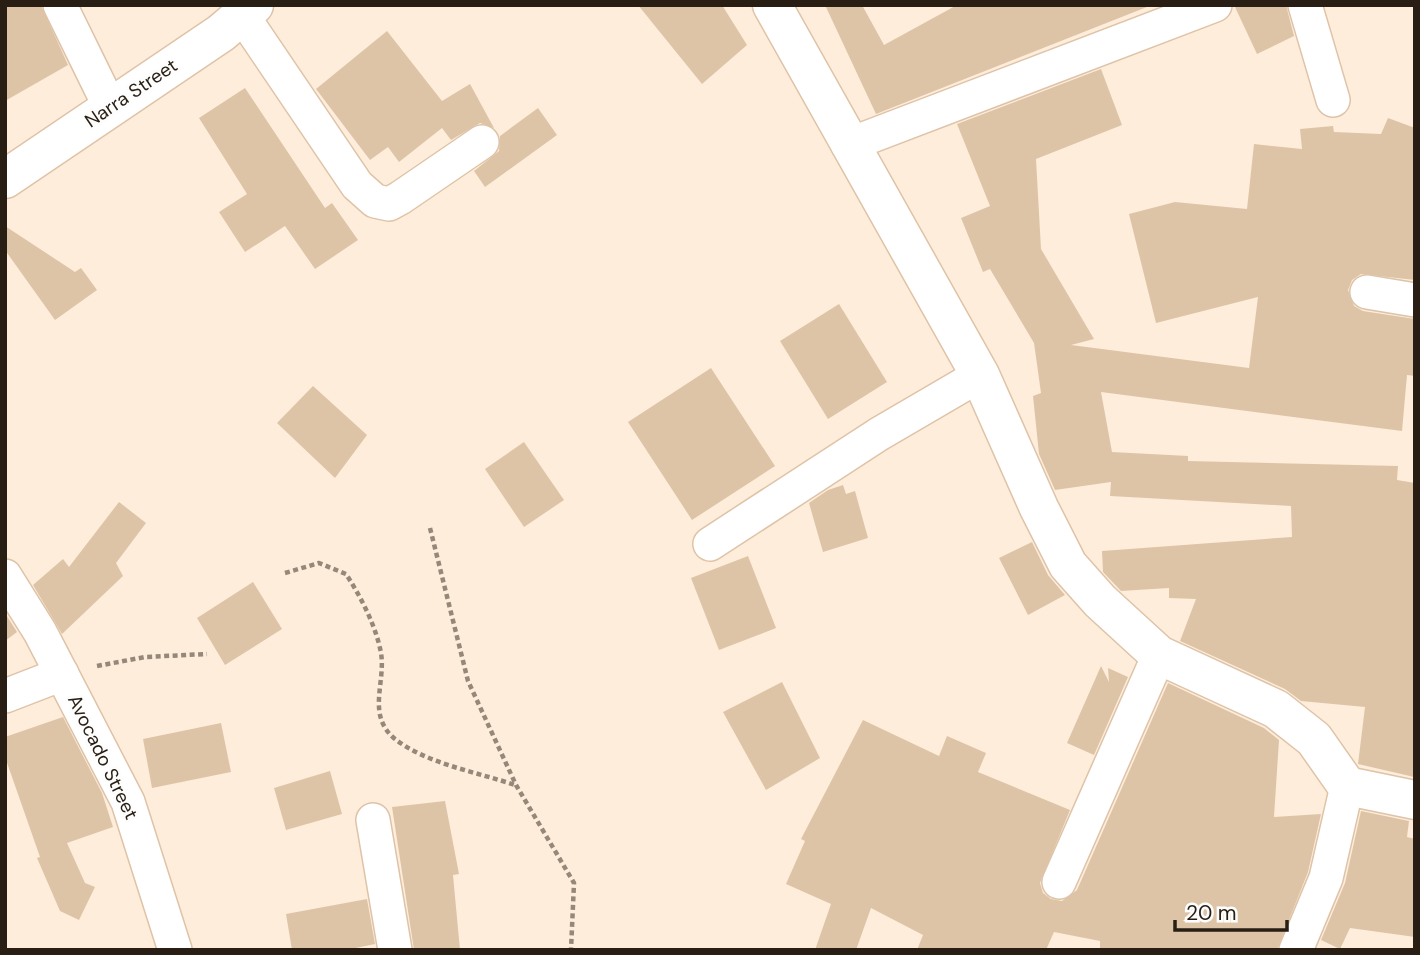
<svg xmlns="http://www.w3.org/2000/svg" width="1420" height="955" font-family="'DM Sans',sans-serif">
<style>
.building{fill:#dec4a7}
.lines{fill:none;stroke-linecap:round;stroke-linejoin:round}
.minor-casing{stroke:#dec3a7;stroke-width:36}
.tertiary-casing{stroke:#dec3a7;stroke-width:41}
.path{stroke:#958879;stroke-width:4.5;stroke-dasharray:5 3.5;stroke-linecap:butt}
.minor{stroke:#fff;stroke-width:33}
.tertiary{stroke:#fff;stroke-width:38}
.labels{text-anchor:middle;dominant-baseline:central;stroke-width:6;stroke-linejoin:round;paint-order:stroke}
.street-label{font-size:19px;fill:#281e13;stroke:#fdfdfd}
</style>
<rect width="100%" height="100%" fill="#feeddb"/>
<g class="building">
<path d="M5,5H41L68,65L5,101Z"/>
<path d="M638,5H722L747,45L702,84Z"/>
<path d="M825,5H862L884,45L957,5H1152L876,114Z"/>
<path d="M1234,5H1286L1294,36L1257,54Z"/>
<path d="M387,31L442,101L470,84L494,128L480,123L451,140L442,128L399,162L388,147L370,160L316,89Z"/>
<path d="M1101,69L1122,125L1036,159L1041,249L1094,339L1071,345L1249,368L1258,297L1156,323L1129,214L1175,202L1247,209L1254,144L1302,149L1300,129L1333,126L1334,132L1381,134L1388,118L1415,128V280L1361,274L1352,280L1348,290L1354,306L1363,311L1415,319V376L1407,375L1402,431L1101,392L1112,452L1188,456V461L1398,466L1397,480L1415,483L1414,777L1358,764L1365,707L1301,701L1285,689L1180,641L1196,599L1169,598V588L1121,591L1103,572L1102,551L1292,537L1291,506L1110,496L1111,482L1055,490L1039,454L1033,396L1041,393L1034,343L990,269L983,272L961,218L990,206L957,124Z"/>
<path d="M245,88L325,208L332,203L358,240L315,269L285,226L245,252L219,212L247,194L199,118Z"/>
<path d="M538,108L557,135L485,187L474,171L499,151L500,136Z"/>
<path d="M5,226L75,272L81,268L97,290L55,320L5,250Z"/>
<path d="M839,304L887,382L828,419L780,341Z"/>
<path d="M711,368L775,466L692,520L628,422Z"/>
<path d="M313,386L367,435L335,478L277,423Z"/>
<path d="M524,442L564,500L524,527L485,469Z"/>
<path d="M843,485L846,494L855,491L868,538L823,552L809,503L828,490Z"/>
<path d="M119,502L146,523L116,563L123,576L62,634L33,585L63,559L69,567Z"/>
<path d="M1032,542L1048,575L1065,595L1028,615L999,558Z"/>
<path d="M748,556L776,628L719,650L691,578Z"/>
<path d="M253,582L282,629L225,665L197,618Z"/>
<path d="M5,613L17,632L5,641Z"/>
<path d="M1101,666L1109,682L1108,668L1128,677L1094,755L1067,743Z"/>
<path d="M782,682L820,758L766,790L723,712Z"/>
<path d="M1168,683L1264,728L1279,740L1274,817L1321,814L1308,872L1277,950H1100V941L1054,932L1046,950H917L923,935L871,908L856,950H815L831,904L786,884L805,841L801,839L863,720L939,756L947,736L986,753L978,772L1070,810L1040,883L1043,893L1051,899L1062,901L1077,890Z"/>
<path d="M63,717L102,793L113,827L67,843L85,883L95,887L79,920L60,911L37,858L40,857L5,757V737Z"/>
<path d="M221,723L231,772L152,788L143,739Z"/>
<path d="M330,771L342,814L286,830L274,788Z"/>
<path d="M445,801L459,874L453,875L460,950H414L392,807Z"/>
<path d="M1361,811L1409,821L1407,837L1415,839V937L1350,928L1340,949L1321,940L1345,883Z"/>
<path d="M367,899L375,944L346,950H292L286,914Z"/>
</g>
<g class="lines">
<defs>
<g id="minor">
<path d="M60,5L110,107"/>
<path d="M1305,5L1333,100"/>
<path d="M242,15L357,185L375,201L389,204L400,198L482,142"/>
<path d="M848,145L1215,5"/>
<path d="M1367,292L1415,300"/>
<path d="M710,544L879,434L980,375"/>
<path d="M5,576L40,632L128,802L175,950"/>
<path d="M5,696L62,674"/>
<path d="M373,820L395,950"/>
<path d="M1059,882L1159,655"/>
<path d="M1296,950L1326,878L1347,786"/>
</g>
<g id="tertiary">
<path d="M772,5L980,375L1039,508L1068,565L1100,601L1159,655L1276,709L1314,739L1347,786L1415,800"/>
<path d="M5,179L221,33L254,5"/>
</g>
</defs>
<use href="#minor" class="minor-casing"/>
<use href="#tertiary" class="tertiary-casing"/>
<g class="path">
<path d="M430,528L468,681L516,785L574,883L571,950"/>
<path d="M285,573L319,563L346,574C361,597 376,626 381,653C386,683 366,715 395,739C427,764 477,772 515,785"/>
<path d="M97,666L145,657L207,654"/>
</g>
<use href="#minor" class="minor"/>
<use href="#tertiary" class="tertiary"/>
</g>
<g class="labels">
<g class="street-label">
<text transform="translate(131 93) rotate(-34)">Narra Street</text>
<text transform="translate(103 757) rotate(64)">Avocado Street</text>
</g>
</g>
<rect width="1420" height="955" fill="none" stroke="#281e13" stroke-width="14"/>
<path d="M1175 920v10h112v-10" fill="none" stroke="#281e13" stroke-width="3.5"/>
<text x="1186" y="920" font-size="21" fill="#281e13" stroke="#fdfdfd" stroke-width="5" paint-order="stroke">20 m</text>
</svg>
